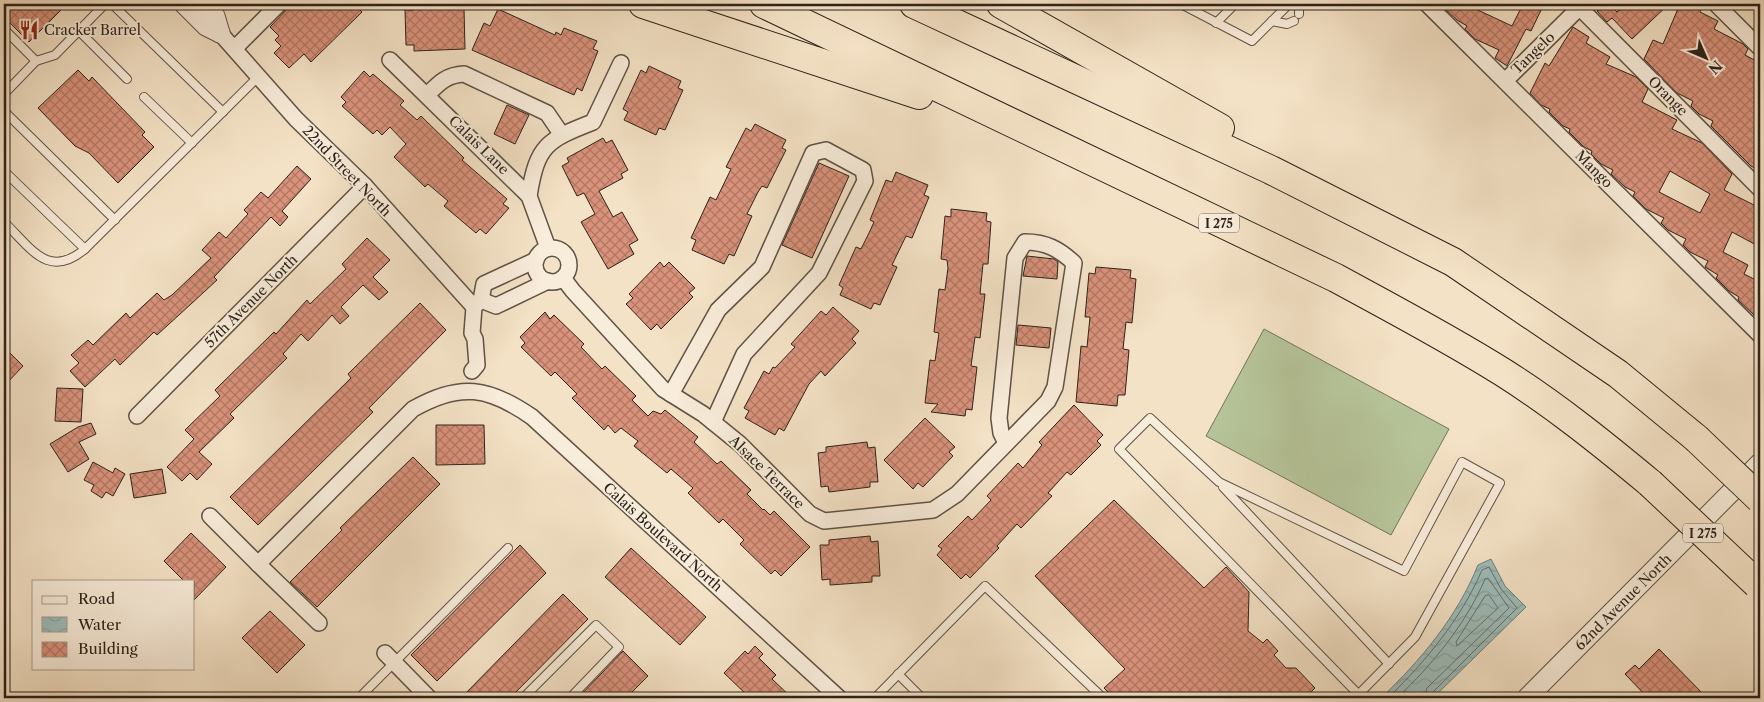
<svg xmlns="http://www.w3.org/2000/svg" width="1764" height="702" font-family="'Libre Caslon Text',serif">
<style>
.garden{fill:#b6c499;stroke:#72745a}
.water{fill:url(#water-waves);stroke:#707f7b}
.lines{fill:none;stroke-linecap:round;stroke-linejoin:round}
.shore{stroke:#65706a;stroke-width:1}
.building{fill:url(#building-cross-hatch);stroke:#2d231a;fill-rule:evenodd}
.service-casing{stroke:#5f5345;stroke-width:10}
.minor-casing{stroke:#5f5345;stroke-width:18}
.tertiary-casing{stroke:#5f5345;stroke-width:21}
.motorway-casing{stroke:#2d231a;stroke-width:30}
.service{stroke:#f8ecda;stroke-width:8}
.minor{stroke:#f8ecda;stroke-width:15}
.tertiary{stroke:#f8ecda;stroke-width:19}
.motorway{stroke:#f4e2c6;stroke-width:28}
.motorway-bridge-casing{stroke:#2d231a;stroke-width:30;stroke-linecap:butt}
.motorway-bridge{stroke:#f4e2c6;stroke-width:28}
.labels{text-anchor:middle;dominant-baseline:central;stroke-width:4;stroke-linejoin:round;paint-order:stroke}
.shield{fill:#f8ecda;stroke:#6a5f54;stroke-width:1}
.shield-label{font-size:12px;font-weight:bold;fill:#2d231a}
.poi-label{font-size:14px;fill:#2d231a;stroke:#f8ecda;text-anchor:start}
.street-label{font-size:14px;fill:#2d231a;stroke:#f8ecda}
</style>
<defs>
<pattern id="water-waves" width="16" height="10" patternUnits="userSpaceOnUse" patternTransform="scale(1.25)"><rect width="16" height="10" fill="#9dbdbb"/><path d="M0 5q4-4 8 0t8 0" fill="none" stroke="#88a2a0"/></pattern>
<pattern id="building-cross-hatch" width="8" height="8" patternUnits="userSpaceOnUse" patternTransform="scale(1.25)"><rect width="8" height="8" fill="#da927b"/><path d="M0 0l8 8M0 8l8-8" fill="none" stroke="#b17764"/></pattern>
</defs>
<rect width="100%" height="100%" fill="#f4e2c6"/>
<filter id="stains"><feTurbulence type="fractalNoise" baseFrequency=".004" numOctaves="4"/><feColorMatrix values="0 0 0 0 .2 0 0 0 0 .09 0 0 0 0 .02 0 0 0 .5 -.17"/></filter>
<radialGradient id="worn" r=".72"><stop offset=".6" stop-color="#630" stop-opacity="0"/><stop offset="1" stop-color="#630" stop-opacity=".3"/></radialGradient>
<path class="garden" d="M1264,329L1449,429L1391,535L1206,436Z"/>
<path class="water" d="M1491,559L1505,586L1526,607L1433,698H1381C1421,660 1457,617 1478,565Z"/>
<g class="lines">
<g class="shore">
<path d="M1489,595L1498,608L1457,646L1456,642L1485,596Z"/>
<path d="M1388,698C1426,661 1461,619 1482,570L1489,567L1501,589L1517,608L1432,693L1430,698"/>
<path d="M1397,698C1432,665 1466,624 1485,579L1488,578L1509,608L1427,688L1424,698"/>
</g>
</g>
<g class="building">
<path d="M4,4H67L29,42L4,17Z"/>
<path d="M292,4H297L302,9L307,4H354L362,12L311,62L304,54L289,68L274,53L281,46L275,40L279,36L270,27Z"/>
<path d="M435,4H456V9L464,8L465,49L414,51V45H406L405,10H414V5Z"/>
<path d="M1448,4H1465L1512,26L1523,4H1544L1531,31L1526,29L1507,66L1495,58L1499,50L1475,39L1465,29L1467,26L1457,20L1445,9Z"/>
<path d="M1605,4H1609L1617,12L1626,4H1669L1632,39L1612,18L1607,22L1597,11Z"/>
<path d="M1680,4H1689L1701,9L1700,12L1718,21L1714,29L1743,44L1748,49L1745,55L1760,63V171L1751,166L1711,126L1713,121L1699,114L1691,106L1693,101L1677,93L1644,59L1653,40L1663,44Z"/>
<path d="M498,9L555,35L556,32L561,35L564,28L597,41L593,49L598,51L582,91L577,88L574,95L472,50L484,23L490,26Z"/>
<path d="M1573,27L1589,37L1586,43L1610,57L1606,64L1636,77L1648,89L1642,102L1677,120L1672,129L1702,143L1732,174L1724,190L1760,208V247L1732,232L1723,252L1748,265L1744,274L1760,282V302L1754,315L1738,300L1739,297L1729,291L1716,278L1718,275L1705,267L1708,261L1690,252L1683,245L1686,239L1668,230L1661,223L1664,218L1646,209L1633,196L1635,192L1625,187L1611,174L1613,170L1601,164L1591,154L1592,151L1584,147L1569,132L1570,129L1563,126L1549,112L1550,109L1541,105L1530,93L1545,63L1549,66ZM1670,171L1710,194L1700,213L1659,192Z"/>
<path d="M649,66L681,81L678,88L683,90L665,130L659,128L656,135L624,120L628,112L623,109L641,70L646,73Z"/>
<path d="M78,70L89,81L92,77L145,132L142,135L154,147L118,183L89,153L75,146L38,108Z"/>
<path d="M364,71L370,77L373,74L404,101L400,105L417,120L421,116L464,158L462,160L507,199L503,204L509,208L486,234L480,229L476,233L444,206L448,201L428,184L425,187L394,157L406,144L390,127L382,135L377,130L373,134L342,106L346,102L341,97Z"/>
<path d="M507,105L529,115L515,144L494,134Z"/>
<path d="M755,124L786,140L782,148L786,150L767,188L762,186L758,192L747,214L752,216L734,256L729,254L724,264L692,250L696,240L691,238L710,197L716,200L731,169L726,167L746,128L751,131Z"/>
<path d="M603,138L606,143L612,140L628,170L621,174L623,178L599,191L613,217L622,212L638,240L629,245L634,254L608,269L581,222L595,214L584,193L577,196L562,166L569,162L567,158Z"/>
<path d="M819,163L849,176L812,258L782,245Z"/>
<path d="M297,166L311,179L282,211L288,217L280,226L271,217L214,277L217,280L191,304L157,335L154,332L120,365L115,359L85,387L70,371L79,363L71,355L88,340L93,345L126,313L130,318L157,293L164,300L172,295L211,258L202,250L219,232L226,238L248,214L244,210L261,192L268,198Z"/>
<path d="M896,172L928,185L924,195L929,197L912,238L906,236L892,265L897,267L880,305L874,303L871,309L840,295L843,288L839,285L856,247L861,249L869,233L874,222L870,220L886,180L892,182Z"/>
<path d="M951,209L987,213L986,221L991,222L988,264H983L980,294H985L980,338L975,337L971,366L977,367L972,410L966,409L965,416L931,412L938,404L925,403L930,360L935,361L939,333L934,332L939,289L945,290L948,268L947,260L941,259L945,216L951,217Z"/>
<path d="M367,238L390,260L373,277L388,292L379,300L363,285L341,307L349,316L340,324L332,315L308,341L301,334L283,354L287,358L230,414L234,418L199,452L212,464L197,480L190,473L182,481L167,467L194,439L185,430L220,396L215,390L274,332L276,334L307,300L310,304L346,269L342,264Z"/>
<path d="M1027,256L1054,259L1058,262L1057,279L1023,276Z"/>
<path d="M660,262L664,267L669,262L695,288L689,293L693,297L661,329L657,324L651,330L626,304L633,298L629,294Z"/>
<path d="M1096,267L1131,270L1130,278L1136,279L1132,323L1126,322L1123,349L1129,350L1125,395H1118L1117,406L1076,402L1081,346L1087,347L1090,317H1085L1089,273L1095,274Z"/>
<path d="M420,303L446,330L369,408L373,412L258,525L230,497L351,378L348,374Z"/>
<path d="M833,307L859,331L852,339L856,343L825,376L821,371L809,384L784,431L779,428L775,435L745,418L749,411L744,408L764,371L769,374L773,367L775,368L795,347L791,344L821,311L826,315Z"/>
<path d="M545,312L550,319L554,315L584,344L581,347L602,369L605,366L636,396L632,400L648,416L653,411L661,414L665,410L698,437L694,442L717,464L721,461L751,490L747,494L763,510L764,509L770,515L774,511L810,547L781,576L775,570L771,574L740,544L744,540L723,519L719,523L688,493L693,488L671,469L667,473L634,446L638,441L621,428L615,433L608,425L604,430L572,398L577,394L555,372L551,376L521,347L525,343L520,337Z"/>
<path d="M1018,325L1051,328L1049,348L1016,345Z"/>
<path d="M4,347L23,366L4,386Z"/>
<path d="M57,388L83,389L81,422L55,421Z"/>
<path d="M1074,405L1103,435L1097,441L1101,445L1071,475L1067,472L1048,493L1052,496L1021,528L1017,524L997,546L999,548L970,578L966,574L961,579L937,555L942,549L938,546L968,516L972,520L991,500L987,496L1018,463L1023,468L1042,445L1039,442Z"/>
<path d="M925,418L955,447L949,452L953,456L923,487L918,483L913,489L884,460Z"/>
<path d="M91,423L96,434L79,442L89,459L68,472L50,444L78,427Z"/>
<path d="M436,425H484L485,464L436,465Z"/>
<path d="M867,442L868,448L875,447L878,482H870V487L829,492L828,486L821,487L818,453L826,452V447Z"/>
<path d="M413,457L440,484L317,607L290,582L342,530L340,528Z"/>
<path d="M93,462L113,473L115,468L125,474L113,496L106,492L102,498L91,491L94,485L84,480Z"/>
<path d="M162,469L166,493L134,498L130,474Z"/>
<path d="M1114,500L1204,588L1226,567L1249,592L1248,631L1263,643L1267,639L1278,651L1274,655L1286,668H1296L1315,688L1305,698H1114L1104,688L1125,669L1035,576Z"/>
<path d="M191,533L226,567L194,600V581H184L164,561Z"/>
<path d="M870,536L871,542L878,541L880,576H872V582L830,585V579L822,580L820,545H829V540Z"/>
<path d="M520,545L546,573L437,681L411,655Z"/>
<path d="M631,548L706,617L680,645L605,577Z"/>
<path d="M563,594L588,619L510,698H461Z"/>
<path d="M270,611L305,645L277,673L242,638Z"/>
<path d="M755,646L763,654L759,658L776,675L772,679L792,698H750L724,673L745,651L748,654Z"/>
<path d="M1659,649L1707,698H1648L1625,674L1635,665L1639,669Z"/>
<path d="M623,651L648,676L626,698H578Z"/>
</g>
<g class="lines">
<defs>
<g id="service">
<path d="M112,4L223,112"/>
<path d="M1181,4L1252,41L1289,4"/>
<path d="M1299,4V14"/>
<path d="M1272,21L1287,24L1294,21"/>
<path d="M1216,23L1235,4"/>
<path d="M4,29L36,61"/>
<path d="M79,31L127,79"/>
<path d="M4,94L36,61L55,55L105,4"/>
<path d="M144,97L192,143"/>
<path d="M4,111L115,220"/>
<path d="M4,171L85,249"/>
<path d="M4,222C31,248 48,280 85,249L259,76"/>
<path d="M1223,487L1389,664"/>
<path d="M898,674L922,698"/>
<path d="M359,698L508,548"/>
<path d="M523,698L596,625L619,647L570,698"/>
<path d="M875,698L985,586L1103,698"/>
<path d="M1355,698L1415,637L1500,483L1462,462L1404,571L1219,482L1150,418L1119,449L1359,695"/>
</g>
<g id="minor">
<path d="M1427,4L1760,335"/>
<path d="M1576,4L1760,189"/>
<path d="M1716,4L1760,48"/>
<path d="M220,33L296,119L365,186L474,307"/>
<path d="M235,48L279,4"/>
<path d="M390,60L529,196L548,248"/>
<path d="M1505,81L1583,4"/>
<path d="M427,95C439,83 446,75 464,74L547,113L562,135"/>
<path d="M529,196C537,145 547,140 593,122L621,63"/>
<circle cx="552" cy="265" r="17"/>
<path d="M563,278L573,291L663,389L703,414L740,444L810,514L824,521L933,510L957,494L1048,401L1055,387L1074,263C1059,249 1046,242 1025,242L1015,258L999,418L1001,433L1006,443"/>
<path d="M481,300L496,306L548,281"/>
<path d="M472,371L477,365L475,339L472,333L474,307L481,300L484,284L536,260"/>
<path d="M671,394L718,310L762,267L813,153L826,150L863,170L865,181L819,273L744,354L713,422"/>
<path d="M137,416L365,186"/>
<path d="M210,516L258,564"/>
<path d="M319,623L258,564L413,409C460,382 489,387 532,417L839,698"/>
<path d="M385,653L429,698"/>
</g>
<g id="tertiary">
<path d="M184,4L206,26L220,33"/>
<path d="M204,4L215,16L220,33"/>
<path d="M1527,698L1760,463"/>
</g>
<g id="motorway">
<path d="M643,4L919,95"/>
<path d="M764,4L1336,278C1393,309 1450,339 1504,373C1556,406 1603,444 1650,483"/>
<path d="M914,4L1271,170L1453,262L1618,374L1696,438"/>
<path d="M1001,4L1220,128"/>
</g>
</defs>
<use href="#service" class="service-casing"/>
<use href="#minor" class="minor-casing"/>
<use href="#tertiary" class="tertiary-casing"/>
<use href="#motorway" class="motorway-casing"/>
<use href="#service" class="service"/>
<use href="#minor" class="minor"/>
<use href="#tertiary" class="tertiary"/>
<use href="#motorway" class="motorway"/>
<defs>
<g id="motorway-bridge">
<path d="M1696,438L1760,499"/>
<path d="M1650,483L1757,584"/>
</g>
</defs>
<use href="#motorway-bridge" class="motorway-bridge-casing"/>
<use href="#motorway-bridge" class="motorway-bridge"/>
</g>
<defs>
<symbol id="restaurant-bare" viewBox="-9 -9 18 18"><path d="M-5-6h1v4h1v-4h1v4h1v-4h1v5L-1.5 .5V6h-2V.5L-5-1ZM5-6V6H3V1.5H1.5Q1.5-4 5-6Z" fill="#8f2418" stroke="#f8ecda" stroke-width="2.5" paint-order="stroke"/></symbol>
</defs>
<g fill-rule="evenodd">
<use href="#restaurant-bare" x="15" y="16" width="28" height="28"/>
</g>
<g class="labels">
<g class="shield">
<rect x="1199" y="213.5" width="40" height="19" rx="4"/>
<rect x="1683" y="523.5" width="40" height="19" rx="4"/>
</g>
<g class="shield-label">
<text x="1219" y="223">I 275</text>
<text x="1703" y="533">I 275</text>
</g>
<g class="poi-label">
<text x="44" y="30">Cracker Barrel</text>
</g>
<g class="street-label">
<text transform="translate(1533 53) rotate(-44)">Tangelo</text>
<text transform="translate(1668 96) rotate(45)">Orange</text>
<text transform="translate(479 145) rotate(44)">Calais Lane</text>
<text transform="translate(1594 169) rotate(45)">Mango</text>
<text transform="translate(347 171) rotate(46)">22nd Street North</text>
<text transform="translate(251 301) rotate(-45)">57th Avenue North</text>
<text transform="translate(767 472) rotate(44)">Alsace Terrace</text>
<text transform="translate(663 537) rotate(42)">Calais Boulevard North</text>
<text transform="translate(1623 602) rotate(-45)">62nd Avenue North</text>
</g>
</g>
<rect width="1764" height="702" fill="none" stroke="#f4e2c6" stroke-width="20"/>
<rect x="5" y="5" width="1754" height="692" fill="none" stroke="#2d231a" stroke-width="2.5"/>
<rect x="10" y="10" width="1744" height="682" fill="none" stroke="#2d231a"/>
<rect x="32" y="580" width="162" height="90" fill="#f8ecda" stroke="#a79c8d"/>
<rect x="42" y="596" width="25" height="8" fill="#f8ecda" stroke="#a79c8d"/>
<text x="78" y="604" font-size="15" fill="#2d231a">Road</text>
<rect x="42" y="617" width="25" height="15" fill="url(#water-waves)" stroke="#a79c8d"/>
<text x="78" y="630" font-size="15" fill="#2d231a">Water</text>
<rect x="42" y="642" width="25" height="15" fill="url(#building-cross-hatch)" stroke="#a79c8d"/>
<text x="78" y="654" font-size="15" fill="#2d231a">Building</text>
<g transform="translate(1706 58) rotate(135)" stroke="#f8ecda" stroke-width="4" paint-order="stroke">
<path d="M0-4L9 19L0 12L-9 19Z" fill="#2d231a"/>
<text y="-8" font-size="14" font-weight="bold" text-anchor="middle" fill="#2d231a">N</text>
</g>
<rect width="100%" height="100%" filter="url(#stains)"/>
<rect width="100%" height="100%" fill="url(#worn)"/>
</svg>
